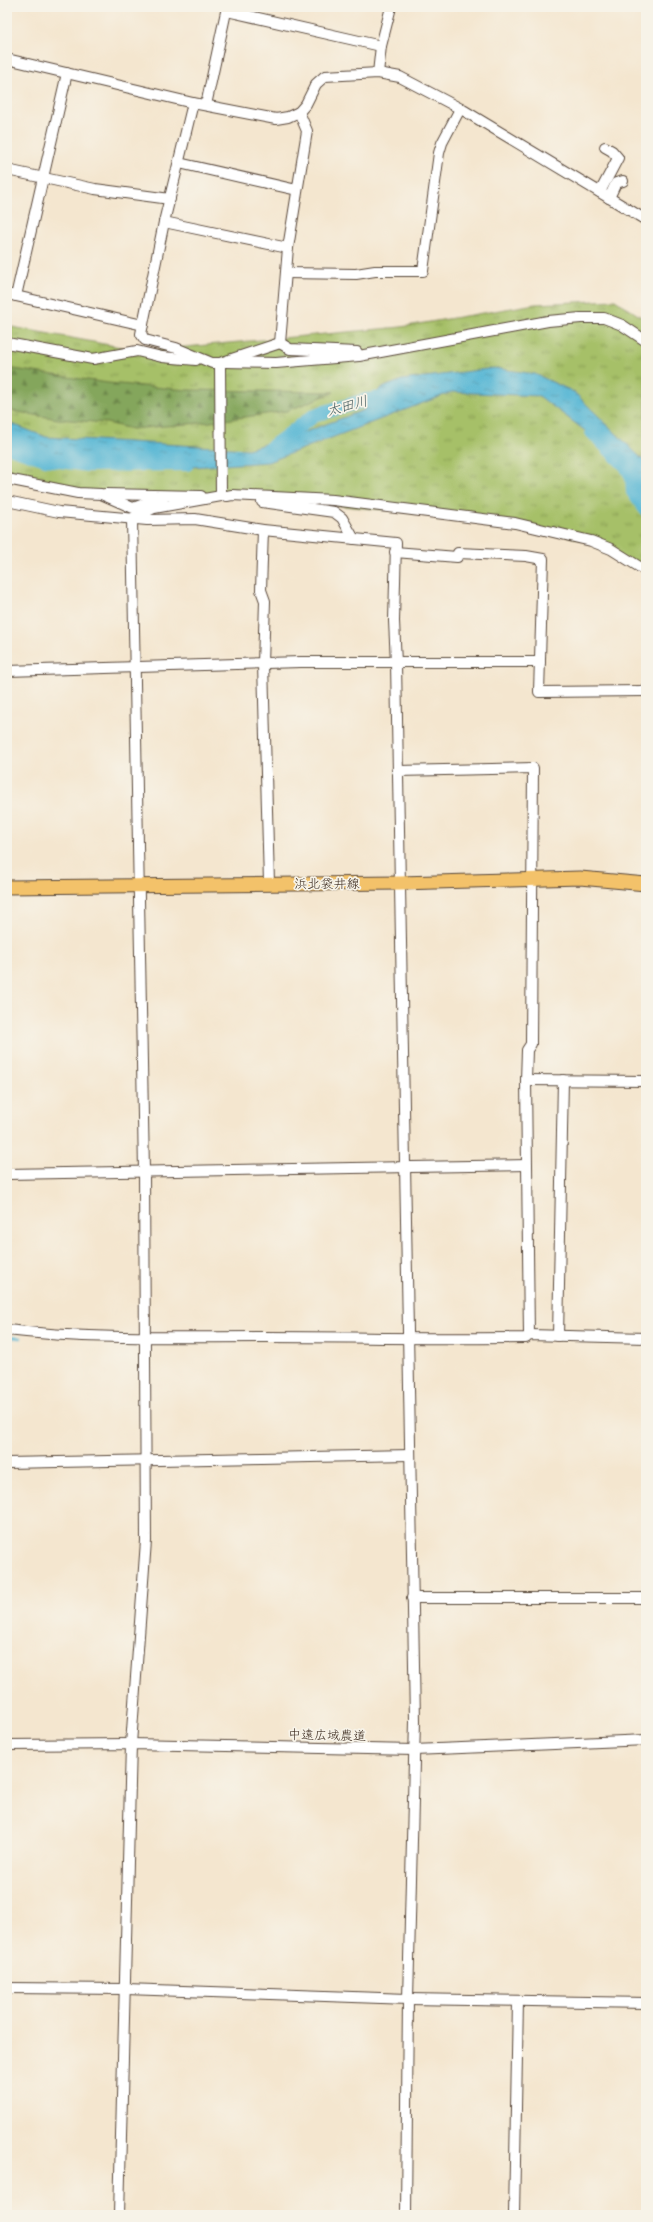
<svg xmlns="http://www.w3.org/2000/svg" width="653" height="2222" font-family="Itim,'Klee One',sans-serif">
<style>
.grass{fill:url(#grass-tufts);stroke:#707542}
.forest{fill:url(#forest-firs);stroke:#60683d}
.water{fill:url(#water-ripples);stroke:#487079}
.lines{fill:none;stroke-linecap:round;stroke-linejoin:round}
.stream{stroke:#55b6d4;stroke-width:2.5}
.river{stroke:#55b6d4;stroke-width:14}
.minor-casing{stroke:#574639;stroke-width:12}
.major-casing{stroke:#574639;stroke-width:15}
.minor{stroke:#fff;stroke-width:10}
.major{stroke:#f3c26a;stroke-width:13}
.labels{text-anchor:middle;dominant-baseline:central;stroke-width:3.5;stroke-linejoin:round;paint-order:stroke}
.street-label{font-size:13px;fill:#3b2a1e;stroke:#f7f3e8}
.water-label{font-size:14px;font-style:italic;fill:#445b5e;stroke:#f7f3e8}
</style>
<defs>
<pattern id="grass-tufts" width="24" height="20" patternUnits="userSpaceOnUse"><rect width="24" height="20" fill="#a6c067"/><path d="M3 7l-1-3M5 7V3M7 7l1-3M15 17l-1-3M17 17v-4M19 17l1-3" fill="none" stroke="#889c54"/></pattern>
<pattern id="forest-firs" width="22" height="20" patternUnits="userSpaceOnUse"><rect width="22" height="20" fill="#84a65c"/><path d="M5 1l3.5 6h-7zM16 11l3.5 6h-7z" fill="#6d874b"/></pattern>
<pattern id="water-ripples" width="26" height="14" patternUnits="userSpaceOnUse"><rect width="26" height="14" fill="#55b6d4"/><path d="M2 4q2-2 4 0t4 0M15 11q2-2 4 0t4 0" fill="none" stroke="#4894ab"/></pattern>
</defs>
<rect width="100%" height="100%" fill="#f7f3e8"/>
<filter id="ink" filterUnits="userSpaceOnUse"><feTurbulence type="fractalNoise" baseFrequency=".025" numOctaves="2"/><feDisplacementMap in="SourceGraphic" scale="8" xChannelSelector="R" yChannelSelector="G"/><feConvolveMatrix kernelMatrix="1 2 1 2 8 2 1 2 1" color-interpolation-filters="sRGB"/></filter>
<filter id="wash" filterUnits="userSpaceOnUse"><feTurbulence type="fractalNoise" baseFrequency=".012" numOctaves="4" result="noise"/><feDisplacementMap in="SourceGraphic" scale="16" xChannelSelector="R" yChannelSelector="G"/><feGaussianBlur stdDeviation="0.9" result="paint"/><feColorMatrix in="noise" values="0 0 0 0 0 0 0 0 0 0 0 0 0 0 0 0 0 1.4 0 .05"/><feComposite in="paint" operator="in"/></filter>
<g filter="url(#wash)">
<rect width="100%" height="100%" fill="#f4e6cf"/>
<path class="grass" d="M615,300L646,320V572L595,543L515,523L232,495L78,493L7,479V326L142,351L401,327L535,304Z"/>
<path class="forest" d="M7,368L108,383L187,390L334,392L287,411L210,422L132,429L107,423L58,419L7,410Z"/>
<path class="water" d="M494,368L535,374L574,392L646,463V510L633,491L632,479L619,459L604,445L539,396L452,392L268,462L193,467L84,459L7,447V422L46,437L248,449L305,432L364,410L380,389L402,380Z"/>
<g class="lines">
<g class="stream">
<path d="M7,1337L21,1338"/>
<path d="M7,2212L12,2215"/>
</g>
<g class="river">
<path d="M592,432L626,466L632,477L633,492L646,510"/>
<path d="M7,446L46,459L88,465L187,464"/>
<path d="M269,449L315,415L366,400L391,397"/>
</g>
</g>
</g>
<g filter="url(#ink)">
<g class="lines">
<defs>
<g id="minor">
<path d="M227,11L381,46"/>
<path d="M7,59L193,103L276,119L288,117L299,112L306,104L316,84L325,76L378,73L400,77L463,110L646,220"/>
<path d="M378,73L381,46L391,7"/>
<path d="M193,103L164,222L141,334L145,340L176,348L212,363H220"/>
<path d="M206,105L227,7"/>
<path d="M179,163L297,190"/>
<path d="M7,170L95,189L170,199"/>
<path d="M600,192L618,158L612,151L605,147"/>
<path d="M609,198L616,183L623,181"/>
<path d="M164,222L288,248"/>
<path d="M286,273L356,274L375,271H423L439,153L442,143L460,109"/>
<path d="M7,294L143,325"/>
<path d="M16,296L67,73"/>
<path d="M7,343L93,359L137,351L162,357L196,360"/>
<path d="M280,343L288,248L307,131L299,112"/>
<path d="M280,343L290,349L357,352"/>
<path d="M225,362L276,363L359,356L548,321L581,318H604L622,325L646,341"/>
<path d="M7,479L78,493L101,494L133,508L150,502H163"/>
<path d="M105,494L201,496"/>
<path d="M227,496L232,495L333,500L515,523L591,541L611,549L646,571"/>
<path d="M7,501L59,512L147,520L195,519L263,530L396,543L394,621L396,663L415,1721L408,1999L406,2215"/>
<path d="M262,502L334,512L342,518L354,539"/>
<path d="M133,518L154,508L221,496L220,363L280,343"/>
<path d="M263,530L261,590L265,601L263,664L269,883"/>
<path d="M395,552L457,557L458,553L526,556L543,559L539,692L646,691"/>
<path d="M7,671L301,662H540"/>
<path d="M397,771L533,768L531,1044L527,1050L526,1080L529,1335"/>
<path d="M526,1080L646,1081"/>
<path d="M7,1174L527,1165"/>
<path d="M7,1330C92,1340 178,1337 263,1337C351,1337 439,1339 526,1338L529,1335L646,1338"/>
<path d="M558,1336L563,1080"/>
<path d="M7,1463L410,1455"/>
<path d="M412,1598H646"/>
<path d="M7,1745L131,1744L414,1750L646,1740"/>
<path d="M7,1988L126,1989L408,1999L646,2003"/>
<path d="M119,2215L131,1744L146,1541L144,1171L132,519"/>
<path d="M514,2215L518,2001"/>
</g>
<path id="major" d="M7,887L400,883L580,878L646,884"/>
</defs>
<use href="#minor" class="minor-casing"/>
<use href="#major" class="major-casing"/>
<use href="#minor" class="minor"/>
<use href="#major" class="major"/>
</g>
</g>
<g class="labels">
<g class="street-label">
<text x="327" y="883">浜北袋井線</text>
<text transform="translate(327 1735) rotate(1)">中遠広域農道</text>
</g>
<g class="water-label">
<text transform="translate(347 406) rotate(-15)">太田川</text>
</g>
</g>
<rect width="653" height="2222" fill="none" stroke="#f7f3e8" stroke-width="24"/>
</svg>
